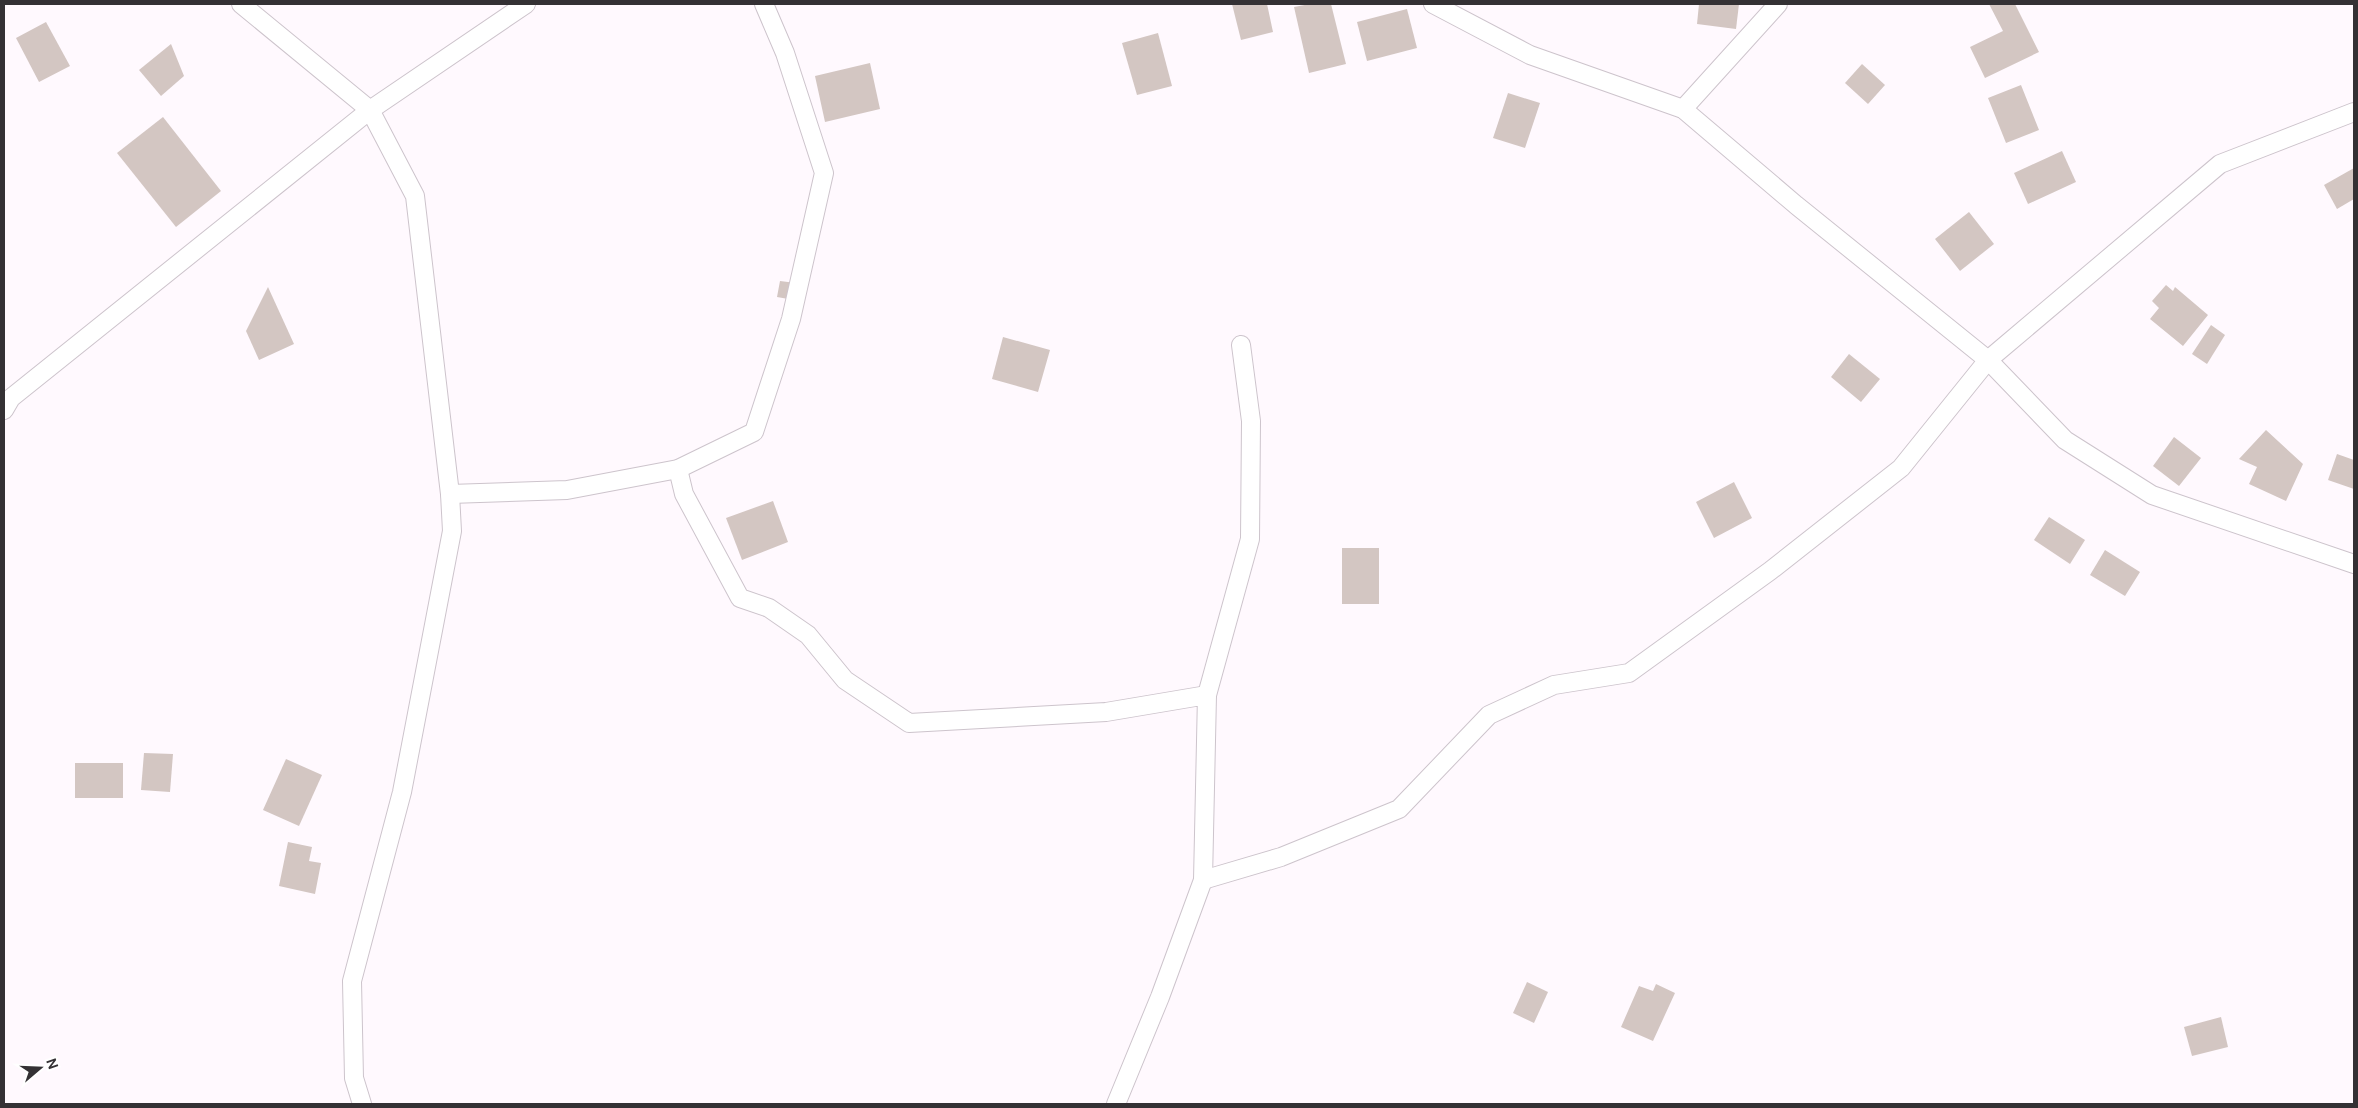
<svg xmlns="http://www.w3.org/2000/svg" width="2358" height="1108" font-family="'DM Sans',sans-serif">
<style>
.building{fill:#d3c6c2}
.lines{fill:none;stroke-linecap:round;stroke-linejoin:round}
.street-casing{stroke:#cdc4cc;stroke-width:20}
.street{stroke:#fff;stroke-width:18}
</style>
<rect width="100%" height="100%" fill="#fff9fe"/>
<g class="building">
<path d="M1232,4H1267L1273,32L1241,40Z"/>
<path d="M1310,4H1331L1346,64L1309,73L1294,7Z"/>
<path d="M1699,4H1739L1736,29L1697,24Z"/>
<path d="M1989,4H2015L2039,52L1985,78L1970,47L2003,31Z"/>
<path d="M1407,9L1417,48L1367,61L1357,22Z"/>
<path d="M46,22L70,66L39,82L16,38Z"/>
<path d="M1158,33L1172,86L1137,95L1122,43Z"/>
<path d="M171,44L184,76L161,96L139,70Z"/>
<path d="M870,63L880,109L825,122L815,76Z"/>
<path d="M1862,64L1885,85L1868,104L1845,83Z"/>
<path d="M2021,85L2039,130L2006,143L1988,98Z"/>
<path d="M1508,93L1540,103L1525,148L1493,138Z"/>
<path d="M163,117L221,191L176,227L117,153Z"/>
<path d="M2062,151L2076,182L2028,204L2014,173Z"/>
<path d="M2354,168V199L2337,209L2324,185Z"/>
<path d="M1969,212L1994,244L1960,271L1935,239Z"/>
<path d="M780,281L796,283L794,300L777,297Z"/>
<path d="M2166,285L2173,291L2175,287L2208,315L2183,346L2150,319L2159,308L2152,301Z"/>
<path d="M268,287L294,344L259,360L246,331Z"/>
<path d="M2211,325L2225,335L2207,364L2192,354Z"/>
<path d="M1003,337L1050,350L1038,392L992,379Z"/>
<path d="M1849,354L1880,379L1861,402L1831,377Z"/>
<path d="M2266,430L2303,464L2286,501L2249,484L2257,467L2239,459Z"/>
<path d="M2174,437L2201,458L2179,486L2153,466Z"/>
<path d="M2337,454L2354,460V489L2328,480Z"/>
<path d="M1734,482L1752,518L1714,538L1696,502Z"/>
<path d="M773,501L788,542L742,560L726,518Z"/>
<path d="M2049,517L2085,540L2070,564L2034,540Z"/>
<rect x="1342" y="548" width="37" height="56"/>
<path d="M2105,550L2140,572L2125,596L2090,575Z"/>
<path d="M144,753L173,754L170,792L141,790Z"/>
<path d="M286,759L322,775L299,826L263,810Z"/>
<rect x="75" y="763" width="48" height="35"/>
<path d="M288,842L312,847L309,861L321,863L315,894L279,886Z"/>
<path d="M1527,982L1548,992L1534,1023L1513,1013Z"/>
<path d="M1656,984L1675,993L1653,1041L1621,1027L1639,986L1653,991Z"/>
<path d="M2221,1017L2228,1047L2192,1056L2184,1027Z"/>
</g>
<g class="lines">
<defs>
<g id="street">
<path d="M241,4L370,110L415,196L450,494L452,531L402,792L352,981L354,1078L362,1104"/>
<path d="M1433,4L1530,55L1683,109L1796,205L1988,360L2065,440L2152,495L2354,564"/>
<path d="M1683,109L1778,4"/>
<path d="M4,410L11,398L370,110L526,4"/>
<path d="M678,469L684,494L740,598L769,608L808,635L845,680L909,723L1106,712L1207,695L1203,880L1160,997L1116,1104"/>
<path d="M450,494L567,490L678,469L754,432L791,319L824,173L785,53L764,4"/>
<path d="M1207,695L1250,539L1251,421L1241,345"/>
<path d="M1203,880L1281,857L1399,809L1489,715L1554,685L1629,673L1770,571L1901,468L1988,360L2220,164L2354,112"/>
</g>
</defs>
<use href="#street" class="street-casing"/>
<use href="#street" class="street"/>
</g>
<rect width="2358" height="1108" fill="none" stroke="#343134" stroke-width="10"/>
<g transform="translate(40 1068) rotate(71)" stroke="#ffffff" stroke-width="4" paint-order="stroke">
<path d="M0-4L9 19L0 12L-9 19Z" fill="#343134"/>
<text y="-8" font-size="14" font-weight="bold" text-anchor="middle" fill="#343134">N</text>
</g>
</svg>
